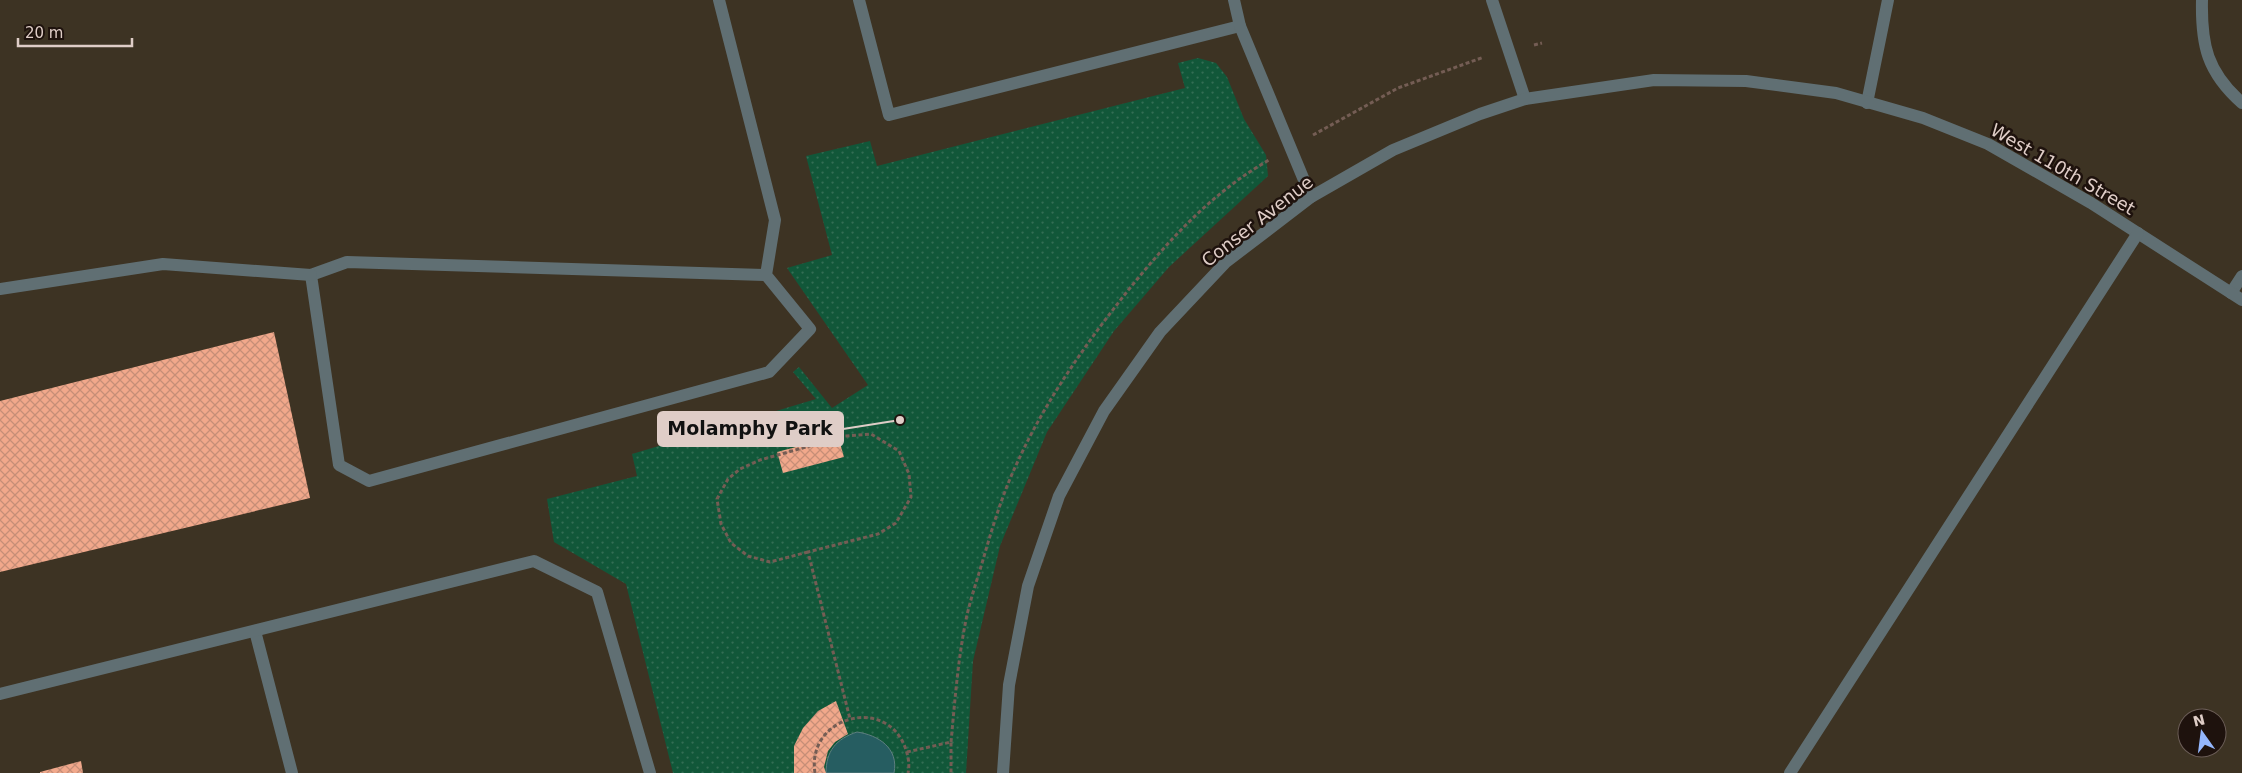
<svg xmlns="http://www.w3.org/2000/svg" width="2242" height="773" font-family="'DejaVu Sans',sans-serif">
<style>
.commercial{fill:#3d3323;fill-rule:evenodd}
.green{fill:url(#green-dots)}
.water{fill:#265d61;stroke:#5e7f80}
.building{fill:url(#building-cross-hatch)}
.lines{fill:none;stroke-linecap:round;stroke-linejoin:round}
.path{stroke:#745d54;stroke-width:3;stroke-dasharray:4 2.5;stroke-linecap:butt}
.minor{stroke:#606f73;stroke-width:12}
.labels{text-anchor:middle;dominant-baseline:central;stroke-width:5;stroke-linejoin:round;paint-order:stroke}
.street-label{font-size:18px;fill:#dfcdc7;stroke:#1e120d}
.leader{fill:none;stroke:#dfcdc7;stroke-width:2}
.callout-dot{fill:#dfcdc7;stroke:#1e120d;stroke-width:2}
.callout{fill:#dfcdc7;stroke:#dfcdc7;stroke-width:2}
.callout-label{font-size:19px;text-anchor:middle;font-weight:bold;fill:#111}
</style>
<defs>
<pattern id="green-dots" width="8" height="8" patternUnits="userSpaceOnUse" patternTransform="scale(1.25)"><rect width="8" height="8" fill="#115739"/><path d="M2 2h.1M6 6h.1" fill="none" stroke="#336e54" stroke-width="1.8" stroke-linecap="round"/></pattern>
<pattern id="building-cross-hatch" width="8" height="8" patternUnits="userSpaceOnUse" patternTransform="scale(1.25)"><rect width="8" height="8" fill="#f1a88b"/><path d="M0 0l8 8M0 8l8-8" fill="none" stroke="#c68e77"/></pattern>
</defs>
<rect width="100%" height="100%" fill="#3f261b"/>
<path class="commercial" d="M0,0H2242V773H0ZM2187,718H2217V748H2187Z"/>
<path class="green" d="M1198,58L1216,63L1227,77L1244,119L1266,155L1268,176L1169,267L1114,331L1047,432L1000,546L973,661L966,773H673L626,584L554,542L547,499L637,476L632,454L816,399L793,372L799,367L832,408L868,385L787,268L832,255L806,156L870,141L877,166L1185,88L1178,63Z"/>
<path class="water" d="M857,732C878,735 899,748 894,773H826C826,751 836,739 857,732Z"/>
<g class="building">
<path d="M274,332L310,498L0,572V401Z"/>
<path d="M838,436L844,457L783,473L777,452Z"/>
<path d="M836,701L848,734L835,742L828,751L824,767L826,773H794V746L803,728L818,711Z"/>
<path d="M81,761L83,773H40V772Z"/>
</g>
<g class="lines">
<g class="path">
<path d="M1534,45L1542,43"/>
<path d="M1313,135L1398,88L1484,57"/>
<path d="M808,552L770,562L748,556L731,543L721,524L717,499L728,479L740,469L760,460L845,436L871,434L899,451L909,474L911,497L896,523L878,534L808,552L850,719"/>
<path d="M951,742C955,700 958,657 967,615C972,594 979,574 985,553C994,522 1004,490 1018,461C1046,400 1085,345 1126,293C1167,242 1211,193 1269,160"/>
<path d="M907,752L951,742V773"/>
<path d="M815,773C806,717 885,695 905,747C908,755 910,764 908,773"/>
</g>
<g class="minor">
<path d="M719,0L775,220L766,275L810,329L769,372L369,481L339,465L311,275L347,262L766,275"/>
<path d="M859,0L889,115L1240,26"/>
<path d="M1234,0L1240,26L1311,197"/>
<path d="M1492,0L1525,99"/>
<path d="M2202,0C2201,45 2207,72 2242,103"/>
<path d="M1867,103L1888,0"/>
<path d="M0,289L163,264L311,275"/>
<path d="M2231,293L2242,276"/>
<path d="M255,631L292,773"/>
<path d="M0,694L534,561L597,592L650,773"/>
<path d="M1003,773L1009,685L1028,586L1059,496L1104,411L1160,332L1226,262L1311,197L1393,150L1480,114L1525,99L1654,80L1746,81L1836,93L1923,118L1988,144L2091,203L2242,300"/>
<path d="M1790,773L2138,233"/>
</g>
</g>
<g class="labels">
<g class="street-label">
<text transform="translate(2063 169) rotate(30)">West 110th Street</text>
<text transform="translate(1257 221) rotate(-38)">Conser Avenue</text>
</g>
</g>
<path class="leader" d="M900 420L843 429"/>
<circle class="callout-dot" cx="900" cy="420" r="5"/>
<rect class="callout" x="658" y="412" width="185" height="34" rx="5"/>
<g class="callout-label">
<text x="750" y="435">Molamphy Park</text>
</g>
<g transform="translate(2202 733) rotate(346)"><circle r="24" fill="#1e120d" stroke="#6b5d57"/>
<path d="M0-4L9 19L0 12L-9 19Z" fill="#94b7fd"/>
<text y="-8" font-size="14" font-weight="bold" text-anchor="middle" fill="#dfcdc7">N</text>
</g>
<path d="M18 38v8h114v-8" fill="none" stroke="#dfcdc7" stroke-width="2.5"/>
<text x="25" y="38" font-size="15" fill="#dfcdc7" stroke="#1e120d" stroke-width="4" paint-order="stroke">20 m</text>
</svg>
